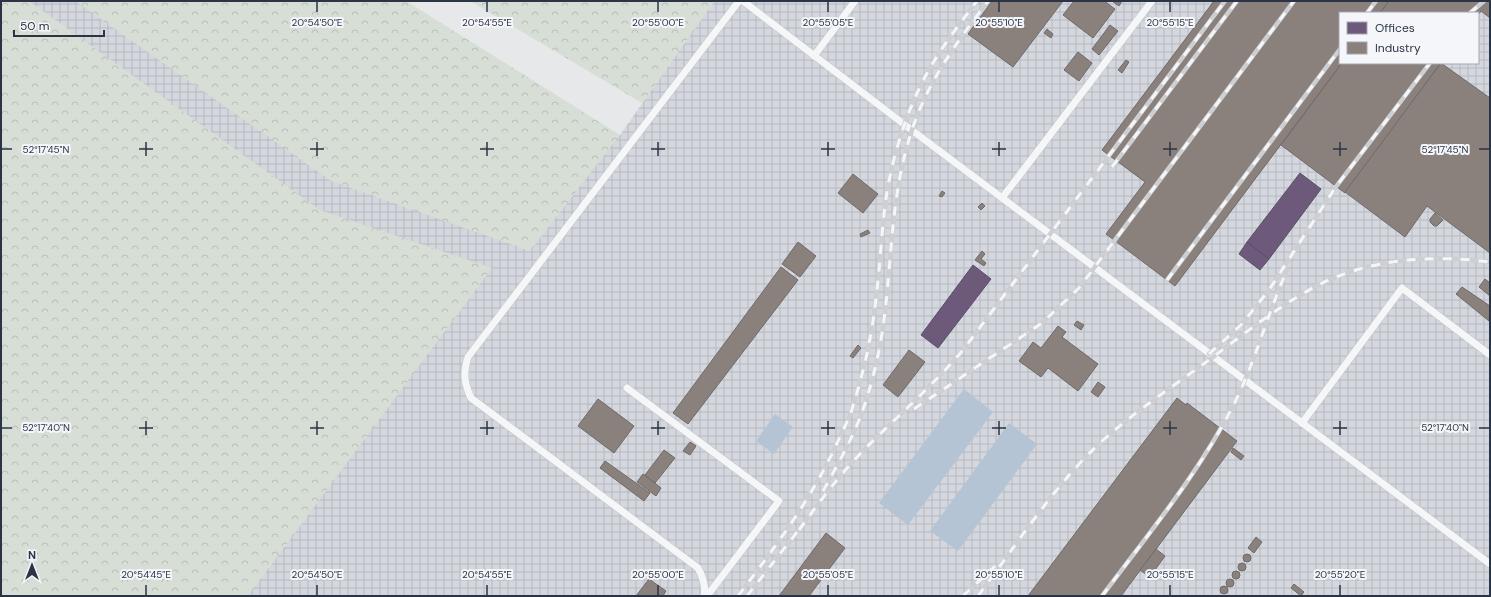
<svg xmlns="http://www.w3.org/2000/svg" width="1491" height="597" font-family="'DM Sans',sans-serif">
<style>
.industrial{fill:url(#industrial-grid);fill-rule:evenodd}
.forest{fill:url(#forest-crowns)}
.water{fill:#b4c4d5}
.offices{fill:#6d597a;stroke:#594e6a}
.industry{fill:#8a817c;stroke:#6e6a6c}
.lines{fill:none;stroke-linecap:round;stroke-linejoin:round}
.lane-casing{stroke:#c4c6c8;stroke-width:8}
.lane{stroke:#f5f6f7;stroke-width:7}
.rail-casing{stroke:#cecfd2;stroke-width:4.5}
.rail{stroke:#f4f6f9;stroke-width:3;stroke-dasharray:9;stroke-linecap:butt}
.ticks{fill:none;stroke:#2b3445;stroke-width:1.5}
.ticks-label{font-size:10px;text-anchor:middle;fill:#2b3445;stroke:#f4f6f9;stroke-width:4;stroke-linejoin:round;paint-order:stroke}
</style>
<defs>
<pattern id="industrial-grid" width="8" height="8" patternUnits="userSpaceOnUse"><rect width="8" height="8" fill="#d4d7dd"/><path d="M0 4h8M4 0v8" fill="none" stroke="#b6b9bf"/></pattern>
<pattern id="forest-crowns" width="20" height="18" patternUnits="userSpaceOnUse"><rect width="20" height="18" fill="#d6ded6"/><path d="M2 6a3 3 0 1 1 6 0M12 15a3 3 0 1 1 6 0" fill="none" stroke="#b8bfb9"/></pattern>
</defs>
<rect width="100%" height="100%" fill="#e6e8ea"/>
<path class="industrial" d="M1,1H231L620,135L714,1H1490V596H1ZM1340,13H1478V63H1340Z"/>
<g class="forest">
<path d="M1,1H29L320,210L492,268L248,596H1Z"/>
<path d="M75,1H406L620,135L530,251L331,181Z"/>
<path d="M470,1H714V2L642,103Z"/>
</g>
<g class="water">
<path d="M964,389L993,412L908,525L879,503Z"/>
<path d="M775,414L793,427L774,454L756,441Z"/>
<path d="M1009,423L1037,444L958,551L930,531Z"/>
</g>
<g class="offices">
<path d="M1300,173L1321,189L1269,259L1247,242Z"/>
<path d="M1247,242L1269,259L1260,270L1239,254Z"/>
<path d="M973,265L991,279L938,348L921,335Z"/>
</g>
<g class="industry">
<path d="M992,1H1063L1013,67L968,34Z"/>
<path d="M1074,1H1104L1115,9L1093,38L1063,15Z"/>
<path d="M1112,1H1122L1119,6Z"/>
<path d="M1214,1H1389L1380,13H1340V63H1342L1175,286L1106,234L1145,182L1102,150Z"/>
<path d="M1389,1H1490V18L1481,11L1478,15V13H1380Z"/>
<path d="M1110,25L1118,31L1099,55L1092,49Z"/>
<path d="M1047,29L1053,34L1051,38L1044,33Z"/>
<path d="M1078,52L1092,63L1079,81L1064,70Z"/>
<path d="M1126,60L1129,62L1122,73L1118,70Z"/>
<path d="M1342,63H1441L1345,193L1281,145Z"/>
<path d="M1441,63L1490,98V253L1427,206L1405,237L1345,192Z"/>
<path d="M853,174L878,194L863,213L838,193Z"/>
<path d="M942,191L945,193L942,197L939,196Z"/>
<path d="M982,203L985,206L981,210L978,207Z"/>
<path d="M1435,213L1443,220L1437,226H1434L1430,222V219Z"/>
<path d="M868,230L870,233L861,237L860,234Z"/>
<path d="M798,242L816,256L800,277L782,264Z"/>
<path d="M982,251L985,254L981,259L986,263L984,266L975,260Z"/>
<path d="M781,267L798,280L688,424L673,413Z"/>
<path d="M1485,279L1490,283V296L1479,287Z"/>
<path d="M1462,287L1490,306L1489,321L1456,294Z"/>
<path d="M1077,321L1084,325L1081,330L1074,325Z"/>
<path d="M1058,326L1066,332L1062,337L1098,364L1078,391L1048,368L1041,377L1019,361L1033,342L1041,348Z"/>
<path d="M858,345L861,348L853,358L850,356Z"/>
<path d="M909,350L925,362L898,397L883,385Z"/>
<path d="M1098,382L1105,387L1098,397L1091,392Z"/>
<path d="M1177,398L1186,405L1187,403L1237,441L1121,596H1028Z"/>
<path d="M598,399L634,426L614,453L578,426Z"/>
<path d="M690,442L696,446L690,455L683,451Z"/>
<path d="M1233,448L1244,456L1241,460L1231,452Z"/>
<path d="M664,450L675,458L655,483L645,475Z"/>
<path d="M605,461L650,493L644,501L600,468Z"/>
<path d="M643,474L661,488L656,496L637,482Z"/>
<path d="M826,533L845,548L809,596H779Z"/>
<path d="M1256,537L1262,542L1254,553L1248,548Z"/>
<path d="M1156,549L1165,556L1150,577L1140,570Z"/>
<circle cx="1247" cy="558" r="4"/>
<circle cx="1242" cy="567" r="4"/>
<circle cx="1236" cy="575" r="4"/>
<circle cx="1230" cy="583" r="4"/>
<path d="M649,579L666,591L663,596H636Z"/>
<path d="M1294,584L1304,592L1301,596L1291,588Z"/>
<circle cx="1224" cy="590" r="4"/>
</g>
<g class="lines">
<defs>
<g id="lane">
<path d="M743,1L905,125L1490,564"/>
<path d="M814,56L855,1"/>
<path d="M1002,198L1152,1"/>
<path d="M627,388L779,501L707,596"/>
<path d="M1302,423L1402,288L1490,355"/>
<path d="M704,596C706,586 703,577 698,568L471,398C464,383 463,373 468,357L739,1"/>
</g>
</defs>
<use href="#lane" class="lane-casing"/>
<use href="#lane" class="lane"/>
<defs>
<g id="rail">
<path d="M1367,13L1376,1"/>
<path d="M1470,13L1484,1"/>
<path d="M1112,167L1237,1"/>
<path d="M1167,280L1340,49"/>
<path d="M1209,354L1241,325L1269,290L1335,188L1430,63"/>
<path d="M914,409L1042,323L1079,288L1294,1"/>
<path d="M823,491C837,466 851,441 861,415C873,383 881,346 885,312C892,251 892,190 912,130C928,81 957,42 988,1"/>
<path d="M799,530C818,504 837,478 860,454C894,419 931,388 963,350L1225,1"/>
<path d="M738,596C776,546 813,497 839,439C844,428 850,417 853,406C865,368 873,330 877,290C881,255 882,220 888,186C896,144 911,99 933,63C946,41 962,21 977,1"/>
<path d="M747,596L801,527"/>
<path d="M963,596L995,566"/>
<path d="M978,596C1011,552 1043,503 1080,463C1114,426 1158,397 1198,368C1234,342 1270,312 1309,290C1364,259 1428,254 1490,262"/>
<path d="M1102,596C1149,533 1200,472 1235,402C1256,359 1268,313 1287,270"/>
</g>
</defs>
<use href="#rail" class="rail-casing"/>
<use href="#rail" class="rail"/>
</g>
<path class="ticks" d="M317,2V12M487,2V12M658,2V12M828,2V12M999,2V12M1170,2V12M146,142V156M317,142V156M487,142V156M658,142V156M828,142V156M999,142V156M1170,142V156M1340,142V156M2,149H12M139,149H153M310,149H324M480,149H494M651,149H665M821,149H835M992,149H1006M1163,149H1177M1333,149H1347M1479,149H1489M146,421V435M317,421V435M487,421V435M658,421V435M828,421V435M999,421V435M1170,421V435M1340,421V435M2,428H12M139,428H153M310,428H324M480,428H494M651,428H665M821,428H835M992,428H1006M1163,428H1177M1333,428H1347M1479,428H1489M146,585V595M317,585V595M487,585V595M658,585V595M828,585V595M999,585V595M1170,585V595M1340,585V595"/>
<g class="ticks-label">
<text x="317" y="26">20°54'50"E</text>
<text x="487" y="26">20°54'55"E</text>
<text x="658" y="26">20°55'00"E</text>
<text x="828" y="26">20°55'05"E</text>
<text x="999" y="26">20°55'10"E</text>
<text x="1170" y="26">20°55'15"E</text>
<text x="46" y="153">52°17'45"N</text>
<text x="1445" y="153">52°17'45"N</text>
<text x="46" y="431">52°17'40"N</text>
<text x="1445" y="431">52°17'40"N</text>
<text x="146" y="578">20°54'45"E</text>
<text x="317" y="578">20°54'50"E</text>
<text x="487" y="578">20°54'55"E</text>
<text x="658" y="578">20°55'00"E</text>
<text x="828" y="578">20°55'05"E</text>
<text x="999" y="578">20°55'10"E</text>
<text x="1170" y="578">20°55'15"E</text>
<text x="1340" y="578">20°55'20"E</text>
</g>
<rect width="1491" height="597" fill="none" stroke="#2b3445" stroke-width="4"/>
<rect x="1339" y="12" width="140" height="52" fill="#f4f6f9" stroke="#a4a8b1"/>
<rect x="1347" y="22" width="20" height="12" fill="#6d597a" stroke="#a4a8b1"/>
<text x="1375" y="32" font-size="12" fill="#2b3445">Offices</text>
<rect x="1347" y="42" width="20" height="12" fill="#8a817c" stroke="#a4a8b1"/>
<text x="1375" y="52" font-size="12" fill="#2b3445">Industry</text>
<g transform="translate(32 565)" stroke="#f4f6f9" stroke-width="3" paint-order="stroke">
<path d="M0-3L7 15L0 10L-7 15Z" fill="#2b3445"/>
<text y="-6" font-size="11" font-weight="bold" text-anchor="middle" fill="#2b3445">N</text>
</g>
<path d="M14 30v6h90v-6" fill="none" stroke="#2b3445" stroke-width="2"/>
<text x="20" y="30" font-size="12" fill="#2b3445" stroke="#f4f6f9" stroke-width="3" paint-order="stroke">50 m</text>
</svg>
